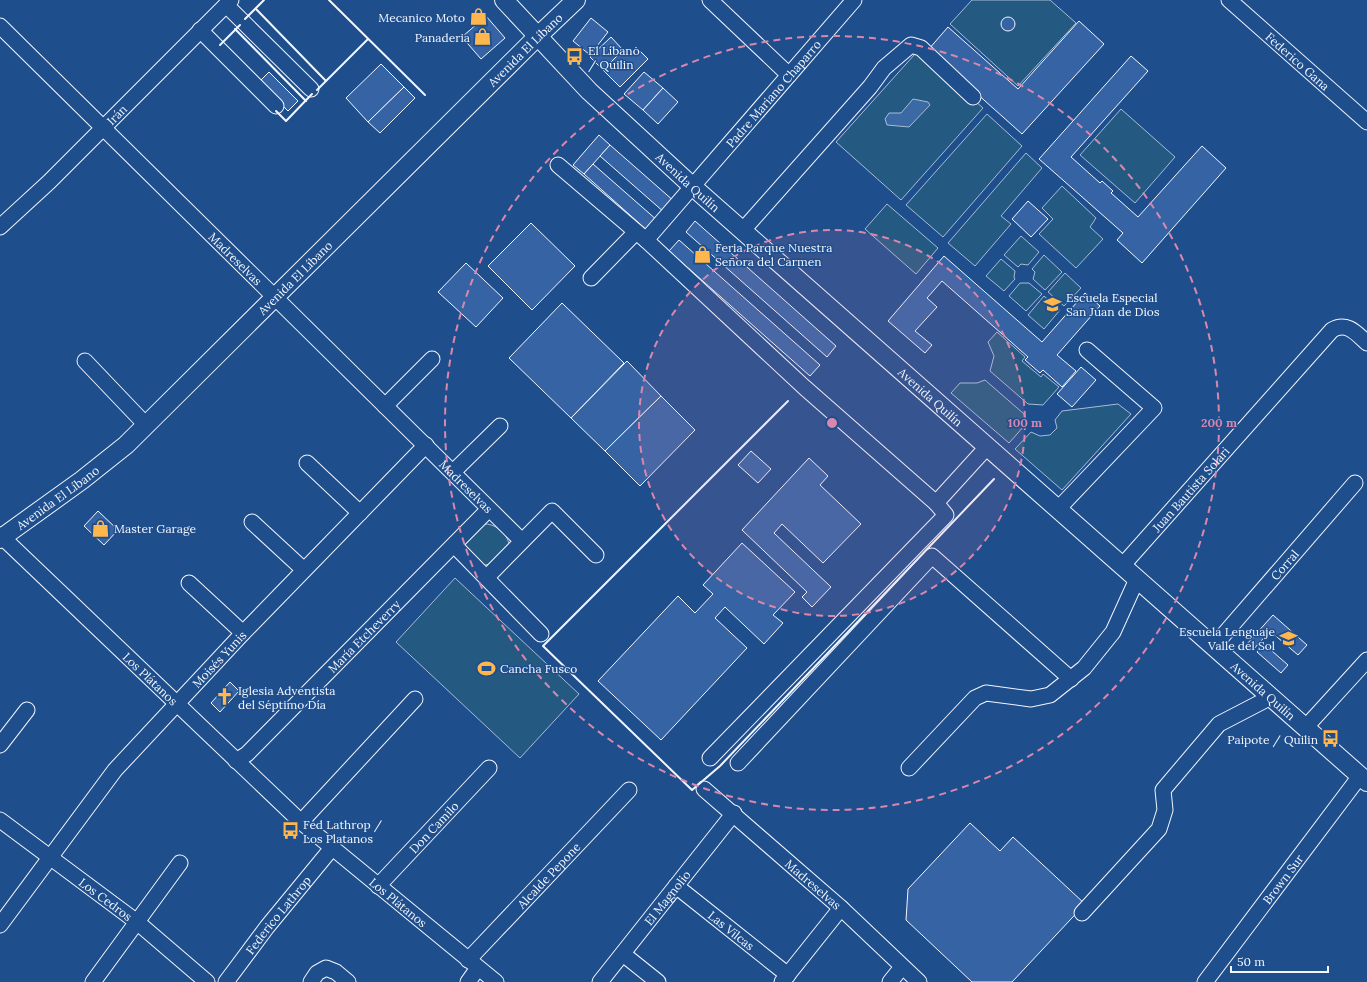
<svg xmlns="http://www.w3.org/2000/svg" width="1367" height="982" font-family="Lora,serif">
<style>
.green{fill:#245a82;stroke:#a8bbd7}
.water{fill:#3b69a3;stroke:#a8bbd7}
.building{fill:#3563a3;stroke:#f2f6ff}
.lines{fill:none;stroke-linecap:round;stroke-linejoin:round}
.minor-casing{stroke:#f2f6ff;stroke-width:17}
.major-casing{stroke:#f2f6ff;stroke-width:20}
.minor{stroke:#1f4e8c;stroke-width:15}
.major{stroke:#1f4e8c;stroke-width:18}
.wall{stroke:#f2f6ff;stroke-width:2}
.ring{fill:none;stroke:#da87ad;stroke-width:2;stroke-dasharray:7 5}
.labels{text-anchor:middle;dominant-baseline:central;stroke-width:3;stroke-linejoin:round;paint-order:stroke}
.poi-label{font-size:12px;fill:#f2f6ff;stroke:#1f4e8c;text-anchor:start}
.street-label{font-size:12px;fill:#f2f6ff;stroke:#1f4e8c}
.centre{fill:#da87ad;stroke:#1f4e8c;stroke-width:2}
.ring-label{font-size:12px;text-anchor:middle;font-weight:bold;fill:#da87ad;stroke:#1f4e8c;stroke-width:3;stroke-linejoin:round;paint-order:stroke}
</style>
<rect width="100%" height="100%" fill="#1f4e8c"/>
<g class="green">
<path d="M972,0H1050L1076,23L1018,86L950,24Z"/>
<path d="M915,54L923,55L983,108L901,200L836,142Z"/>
<path d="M1121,109L1175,157L1135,203L1080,155Z"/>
<path d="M987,114L1022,146L943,237L906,205Z"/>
<path d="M1026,153L1042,168L1001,216L1011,224L975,266L948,243Z"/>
<path d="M1062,186L1096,218L1090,227L1103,239L1076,268L1039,234L1053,219L1042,208Z"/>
<path d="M887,204L938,248L916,274L865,229Z"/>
<path d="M1021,236L1039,252L1028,265L1021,264L1018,267L1004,255Z"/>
<path d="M1044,255L1062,272L1045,290L1033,279L1035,272L1032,269Z"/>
<path d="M1001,259L1015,271L1014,277L1015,279L1004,291L986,276Z"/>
<path d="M1065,273L1081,288L1064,306L1048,292Z"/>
<path d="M1020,283H1029L1042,294L1026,311L1009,296Z"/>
<path d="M1044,296L1060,310L1044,329L1028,315Z"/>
<path d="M997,332L1025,357L1022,361L1041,377L1043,374L1059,387L1043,405L1028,404L990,371L994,356L988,342Z"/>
<path d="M985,380L1024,414L1025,425L1009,443L951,393L960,383H977Z"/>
<path d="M1118,404L1131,414L1062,490L1015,449L1031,432L1040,436L1050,435L1057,428L1055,420L1062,411Z"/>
<path d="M483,524C495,523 507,533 509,544L490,564L480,566L463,548L464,543Z"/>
<path d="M455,578L579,694L520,758L396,642Z"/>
</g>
<path class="water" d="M913,99L928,102L930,105L909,127L887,125L885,119L889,113H901Z"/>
<g class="building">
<path d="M486,16L505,38L481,59L462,37Z"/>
<circle cx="1008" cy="24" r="7"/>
<path d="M591,18L608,32L590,55L573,41Z"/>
<path d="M1079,21L1104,44L1022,134L928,50L948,27L1018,89Z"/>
<path d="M611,37L623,50L603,70L590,57Z"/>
<path d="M636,47L648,59L620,87L603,70L623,50L628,55Z"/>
<path d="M1131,56L1148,71L1071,157L1100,183L1102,181L1113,191L1111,193L1138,217L1202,146L1226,168L1142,263L1117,240L1123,233L1039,159Z"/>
<path d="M381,64L404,87L368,122L346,98Z"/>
<path d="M269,72L298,101L288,111L259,82Z"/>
<path d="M644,72L663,88L643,110L624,94Z"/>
<path d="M404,87L415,98L380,133L368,122Z"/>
<path d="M663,88L678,102L658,124L643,110Z"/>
<path d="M599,135L610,145L584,174L573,165Z"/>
<path d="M610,145L675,202L665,213L600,156Z"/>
<path d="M593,164L658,221L649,232L584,174Z"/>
<path d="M1028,201L1048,219L1031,237L1012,219Z"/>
<path d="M695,221L836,346L827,357L686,232Z"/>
<path d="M531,223L575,266L532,310L488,266Z"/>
<path d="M679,240L820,365L810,376L669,251Z"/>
<path d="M944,256L1042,342L1085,293L1100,306L1057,355L1076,371L1062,387L1043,370L1040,373L1025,360L1028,357L942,281L927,298L937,307L915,331L932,345L925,353L888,321Z"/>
<path d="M466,263L503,298L476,327L438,292Z"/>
<path d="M562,303L624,363L571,418L509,358Z"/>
<path d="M627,361L661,396L605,451L571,418Z"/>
<path d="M1081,367L1096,380L1072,407L1057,394Z"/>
<path d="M661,396L695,430L640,486L605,451Z"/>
<path d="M751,451L771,469L758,483L738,465Z"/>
<path d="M809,458L828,476L820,485L861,524L823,563L782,524L774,533L831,587L812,607L802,597L807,592L742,530Z"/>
<path d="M98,511L118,530L104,545L84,526Z"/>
<path d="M742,543L795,592L773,615L783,623L764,644L725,607L715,618L747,648L661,740L598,681L678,596L695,613L713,594L703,585Z"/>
<path d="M1273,615L1307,645L1298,655L1270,631L1252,651L1246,645Z"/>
<path d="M1264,644L1288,665L1281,673L1257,652Z"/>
<path d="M230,682L239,691L220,712L211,703Z"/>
<path d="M970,823L1000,851L1013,837L1085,904L1012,982H972L906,920L908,889Z"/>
</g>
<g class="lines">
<defs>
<g id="minor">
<path d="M710,0L789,75"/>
<path id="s1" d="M1229,0L1367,122"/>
<path d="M226,5L311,89"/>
<path id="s2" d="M0,26L522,541"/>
<path d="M200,30L276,106"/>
<path d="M558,165L646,240L804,387L936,503"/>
<path id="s3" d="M0,227L49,182L231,0"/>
<path d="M743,230L870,87L884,68L911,45L921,48L973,97"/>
<path id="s4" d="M646,240L854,0"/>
<path d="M591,278L636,232"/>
<path d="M85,361L146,425"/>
<path d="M385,406L432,359"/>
<path d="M307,463L360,513"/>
<path d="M453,472L500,426"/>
<path d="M1058,509L1154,408L1087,350"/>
<path d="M252,522L304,570"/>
<path id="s5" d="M0,535L301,822L496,982"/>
<path d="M454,545L541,634"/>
<path id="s6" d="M1122,566L1332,330C1347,321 1357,334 1367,343"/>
<path d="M487,577L552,511L596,555"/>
<path d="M189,583L243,633"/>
<path id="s7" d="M1213,647L1355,483"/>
<path d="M1305,728L1367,660"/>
<path d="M0,745L27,710"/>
<path d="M710,758L946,515L936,503L987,447"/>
<path id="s8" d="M236,761L247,754L489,509"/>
<path d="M738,763L932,556L1071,679"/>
<path d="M909,768L975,698L986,693L1031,699L1050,695L1084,668L1113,632L1137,579"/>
<path id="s9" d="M704,789L841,908L919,982"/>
<path id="s10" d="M0,820L137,922L207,982"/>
<path d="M301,822L415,699"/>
<path id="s11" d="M378,886L489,768"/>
<path id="s12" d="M676,886L788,975"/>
<path d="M1082,913L1159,829L1165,810L1163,790L1219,724L1271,697"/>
<path id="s13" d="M0,925L115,770L243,633L426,445"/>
<path d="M623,954L658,982"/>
<path id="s14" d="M468,960L629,790"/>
<path d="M93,982L180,863"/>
<path id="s15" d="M226,982L267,927L332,848"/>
<path d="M311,982L317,973L326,968L336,972L348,982"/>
<path d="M468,982L478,968"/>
<path id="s16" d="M600,982L734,813"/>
<path d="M782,982L841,908"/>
<path d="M890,982L902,967"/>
<path id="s17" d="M1205,982L1360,776"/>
</g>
<g id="major">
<path id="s18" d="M504,0L589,91L692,186L1367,782"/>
<path id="s19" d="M0,539L82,480L126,445L537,37L576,0"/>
</g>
</defs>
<use href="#minor" class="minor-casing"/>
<use href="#major" class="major-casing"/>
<use href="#minor" class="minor"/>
<use href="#major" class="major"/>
<g class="wall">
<path d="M329,0L425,95"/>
<path d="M256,9L326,81"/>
<path d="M245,19L264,0"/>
<path d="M235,29L306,101"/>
<path d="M220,45L240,25"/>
<path d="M317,90L368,39"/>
<path d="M276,111L286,121L312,94"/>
<path d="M788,401L543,646L692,790L720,766L994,479"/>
</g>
</g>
<circle cx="832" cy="423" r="193" fill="#da87ad" fill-opacity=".12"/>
<g class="ring">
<circle cx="832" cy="423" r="193"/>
<circle cx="832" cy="423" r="387"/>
</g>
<defs>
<symbol id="shop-bare" viewBox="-9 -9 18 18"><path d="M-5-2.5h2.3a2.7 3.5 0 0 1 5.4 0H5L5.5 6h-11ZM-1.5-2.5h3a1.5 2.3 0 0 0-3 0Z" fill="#ffb74d" stroke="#1f4e8c" stroke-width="2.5" paint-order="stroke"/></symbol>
<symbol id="bus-bare" viewBox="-9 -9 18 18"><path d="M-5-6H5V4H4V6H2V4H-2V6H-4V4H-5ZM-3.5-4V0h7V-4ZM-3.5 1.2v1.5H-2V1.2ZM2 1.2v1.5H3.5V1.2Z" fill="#ffb74d" stroke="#1f4e8c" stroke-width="2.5" paint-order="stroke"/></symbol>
<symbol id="school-bare" viewBox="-9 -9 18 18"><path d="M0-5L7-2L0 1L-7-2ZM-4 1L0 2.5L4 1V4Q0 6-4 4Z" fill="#ffb74d" stroke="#1f4e8c" stroke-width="2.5" paint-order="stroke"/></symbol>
<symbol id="stadium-bare" viewBox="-9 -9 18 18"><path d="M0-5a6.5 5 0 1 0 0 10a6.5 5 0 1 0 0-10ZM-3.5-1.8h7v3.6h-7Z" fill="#ffb74d" stroke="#1f4e8c" stroke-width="2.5" paint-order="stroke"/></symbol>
<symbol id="church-bare" viewBox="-9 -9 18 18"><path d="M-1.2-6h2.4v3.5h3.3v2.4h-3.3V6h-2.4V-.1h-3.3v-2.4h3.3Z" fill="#ffb74d" stroke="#1f4e8c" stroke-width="2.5" paint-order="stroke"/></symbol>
</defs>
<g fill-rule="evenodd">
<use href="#shop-bare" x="466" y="4" width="25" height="25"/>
<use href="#shop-bare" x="470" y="24" width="25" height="25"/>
<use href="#bus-bare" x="562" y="44" width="25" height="25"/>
<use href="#shop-bare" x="690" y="242" width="25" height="25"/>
<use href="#school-bare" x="1040" y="292" width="25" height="25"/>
<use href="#shop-bare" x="88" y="516" width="25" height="25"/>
<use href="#school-bare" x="1276" y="626" width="25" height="25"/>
<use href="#stadium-bare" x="474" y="656" width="25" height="25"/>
<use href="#church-bare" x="212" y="684" width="25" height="25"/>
<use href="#bus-bare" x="1318" y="726" width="25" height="25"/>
<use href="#bus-bare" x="278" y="818" width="25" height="25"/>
</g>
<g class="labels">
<g class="poi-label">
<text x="465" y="17" text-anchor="end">Mecanico Moto</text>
<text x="470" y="37" text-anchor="end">Panaderia</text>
<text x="588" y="50">El Líbano<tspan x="588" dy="14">/ Quilin</tspan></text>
<text x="715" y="247">Feria Parque Nuestra<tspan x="715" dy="14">Señora del Carmen</tspan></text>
<text x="1066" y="297">Escuela Especial<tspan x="1066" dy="14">San Juan de Dios</tspan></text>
<text x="114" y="528">Master Garage</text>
<text x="1275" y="631" text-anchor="end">Escuela Lenguaje<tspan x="1275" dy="14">Valle del Sol</tspan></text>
<text x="500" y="668">Cancha Fusco</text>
<text x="238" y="690">Iglesia Adventista<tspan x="238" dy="14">del Séptimo Día</tspan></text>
<text x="1318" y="739" text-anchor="end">Paipote / Quilin</text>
<text x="303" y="824">Fed Lathrop /<tspan x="303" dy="14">Los Platanos</tspan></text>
</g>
<g class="street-label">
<text stroke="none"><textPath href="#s19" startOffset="719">Avenida El Líbano</textPath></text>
<text stroke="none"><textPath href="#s1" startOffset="92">Federico Gana</textPath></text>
<text stroke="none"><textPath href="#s4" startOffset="194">Padre Mariano Chaparro</textPath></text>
<text stroke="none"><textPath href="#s3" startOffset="162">Irán</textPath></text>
<text stroke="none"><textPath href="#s18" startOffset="259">Avenida Quilín</textPath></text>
<text stroke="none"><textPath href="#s2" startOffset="331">Madreselvas</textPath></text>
<text stroke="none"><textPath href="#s19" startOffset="395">Avenida El Líbano</textPath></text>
<text stroke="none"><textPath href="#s18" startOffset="583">Avenida Quilín</textPath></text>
<text stroke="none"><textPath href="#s2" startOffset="655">Madreselvas</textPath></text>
<text stroke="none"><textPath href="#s6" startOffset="103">Juan Bautista Solari</textPath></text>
<text stroke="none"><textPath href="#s19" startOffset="71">Avenida El Líbano</textPath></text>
<text stroke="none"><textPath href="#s7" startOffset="109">Corral</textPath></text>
<text stroke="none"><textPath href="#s8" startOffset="179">María Etcheverry</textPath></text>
<text stroke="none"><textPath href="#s13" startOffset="345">Moisés Yunis</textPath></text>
<text stroke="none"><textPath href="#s5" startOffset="208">Los Plátanos</textPath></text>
<text stroke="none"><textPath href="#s18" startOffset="1027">Avenida Quilín</textPath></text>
<text stroke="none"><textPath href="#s11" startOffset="81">Don Camilo</textPath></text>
<text stroke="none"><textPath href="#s14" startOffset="117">Alcalde Pepone</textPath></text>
<text stroke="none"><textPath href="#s17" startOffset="129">Brown Sur</textPath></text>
<text stroke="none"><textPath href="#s9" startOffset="145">Madreselvas</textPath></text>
<text stroke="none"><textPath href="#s16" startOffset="108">El Magnolio</textPath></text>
<text stroke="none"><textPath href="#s10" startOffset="132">Los Cedros</textPath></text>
<text stroke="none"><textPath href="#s5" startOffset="542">Los Plátanos</textPath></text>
<text stroke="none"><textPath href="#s15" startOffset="85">Federico Lathrop</textPath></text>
<text stroke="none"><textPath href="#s12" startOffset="71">Las Vilcas</textPath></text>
</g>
</g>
<circle cx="832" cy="423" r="6" class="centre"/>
<g class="ring-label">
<text x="1025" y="427">100 m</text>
<text x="1219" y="427">200 m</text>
</g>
<path d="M1231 966v6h97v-6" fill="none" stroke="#f2f6ff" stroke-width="2"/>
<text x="1237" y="966" font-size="12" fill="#f2f6ff" stroke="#1f4e8c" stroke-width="3" paint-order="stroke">50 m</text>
</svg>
